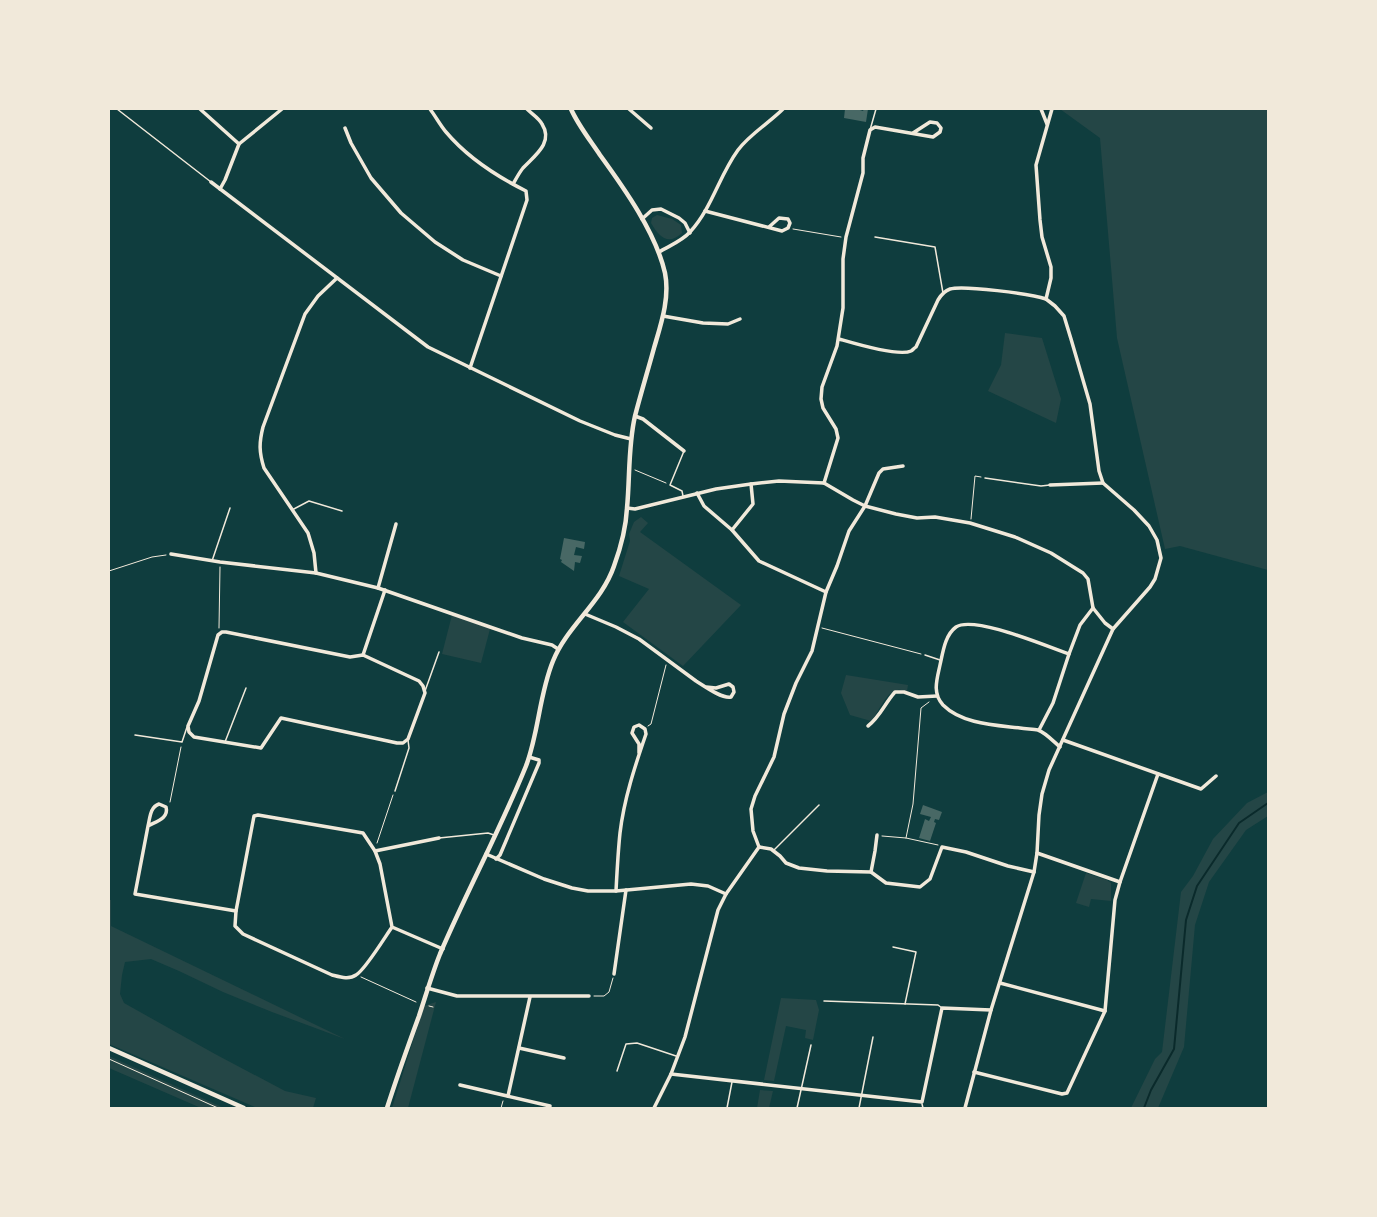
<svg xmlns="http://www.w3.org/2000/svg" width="1377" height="1217" font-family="'Crimson Pro',serif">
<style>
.green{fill:#244646}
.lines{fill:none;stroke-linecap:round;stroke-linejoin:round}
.stream{stroke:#0a2a2b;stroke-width:2}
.building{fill:#486865}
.path{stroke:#f1e9da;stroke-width:1}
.service{stroke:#f1e9da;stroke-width:1.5}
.minor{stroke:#f1e9da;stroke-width:3.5}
.tertiary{stroke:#f1e9da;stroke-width:4.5}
</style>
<rect width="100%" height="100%" fill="#0f3d3e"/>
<g class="green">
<path d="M1060,109H1268V570L1180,546L1165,549L1117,338L1100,138Z"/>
<path d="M657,215L672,219L681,225L682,233C668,246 659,237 651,223L652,218Z"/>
<path d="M1005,333L1042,338L1061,399L1056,423L988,391L1001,365Z"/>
<path d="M641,517L648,523L640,532L741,605L683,666L623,622L649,589L619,576L630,541L629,534L634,522Z"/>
<path d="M452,615L490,629L481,663L442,654Z"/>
<path d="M846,675L908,685L907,691C905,691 900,689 898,690C886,691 879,712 871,721L850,715L841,693Z"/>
<path d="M1268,792V816L1246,830L1209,882L1195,925L1184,1047L1158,1108H1131L1155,1059L1162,1052L1181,892L1193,876L1213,839L1247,803Z"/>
<path d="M1086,873L1107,880L1111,883V901L1091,899L1089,907L1076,903Z"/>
<path d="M109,900H111V926L345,1039L272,1012L223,992L179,971L151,959L125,962L122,975L120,994L124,1003L215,1054L285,1091L316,1098L313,1108H257L109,1044Z"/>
<path d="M781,998L816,1000L819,1010L813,1040L805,1038L806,1030L786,1026L774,1081L764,1080Z"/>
<path d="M436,1002L408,1108H392L424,1006Z"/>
<path d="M109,1056L224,1108H201L109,1068Z"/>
<path d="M760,1090L773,1091L769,1108H757Z"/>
</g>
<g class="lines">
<path class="stream" d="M1144,1108L1151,1090L1174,1049L1186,920L1197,886L1239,823L1268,803"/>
</g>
<g class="building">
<path d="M845,109H857L863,111L864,109H868L866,122L844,118Z"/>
<path d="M564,538L585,542L584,549L576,547L574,555L582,556L580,563L575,562L574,571L561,562L562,560L560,559Z"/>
<path d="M923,805L942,812L939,820L935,819L934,822L936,823L930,841L919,838L925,819L929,821L931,817L920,814Z"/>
</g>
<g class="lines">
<g class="path">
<path d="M793,229L841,237"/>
<path d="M635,470L666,483"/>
<path d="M971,519L975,476L981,477"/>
<path d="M109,571L152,557L166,555"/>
<path d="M219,628L220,567"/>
<path d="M822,628L921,654"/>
<path d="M648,726L651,724L666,665"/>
<path d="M170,802L181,747"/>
<path d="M882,836L906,838L938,845"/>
<path d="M906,838L913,804L921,708L929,702"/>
<path d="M377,843L393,795"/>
<path d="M361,977L416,1002"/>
<path d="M594,996H604L609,992L613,978"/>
<path d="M429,1006L433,1007"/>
<path d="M109,1059L218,1108"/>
<path d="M501,1108L503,1101"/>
</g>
<g class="service">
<path d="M117,109L211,182"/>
<path d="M870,130L876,109"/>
<path d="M875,237L935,247L943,293"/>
<path d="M985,478L1041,486L1050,485"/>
<path d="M683,496L682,491L670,485L684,451"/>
<path d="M292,510L309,501L342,511"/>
<path d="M212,561L230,508"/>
<path d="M925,655L940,660"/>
<path d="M425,691L439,652"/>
<path d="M135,735L182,742L187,727"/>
<path d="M225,742L246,688"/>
<path d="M395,791L409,748L408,740"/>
<path d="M439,838L488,833L494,835"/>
<path d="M774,850L819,805"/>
<path d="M893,947L916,952L905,1004"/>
<path d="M824,1001L938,1005L942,1008"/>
<path d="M617,1071L626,1044L637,1043L676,1056"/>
<path d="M922,1104L923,1108"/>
<path d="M727,1108L732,1082"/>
<path d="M797,1108L811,1045"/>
<path d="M859,1108L873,1037"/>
</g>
<g class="minor">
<path d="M200,109L239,144"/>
<path d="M430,109C436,117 440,125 446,132C467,157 496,176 526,191L527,200L470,368"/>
<path d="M629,109L651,128"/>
<path d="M1041,109L1047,124"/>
<path d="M345,128L351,143L371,178L401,213L435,242L463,260L501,276"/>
<path d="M211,182L428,347L580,421L615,435L631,439"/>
<path d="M513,184C516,179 519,173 523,168C534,156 554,143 542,124C539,118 532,114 527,109"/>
<path d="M220,189L225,180L239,144L282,109"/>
<path d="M705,211L782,231L788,228L790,223L788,219L779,218L769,227"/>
<path d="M642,219L652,210L661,209L679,218L685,223L690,233"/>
<path d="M659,252C669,246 682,241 690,232C712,208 719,176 738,150C750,134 769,123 783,109"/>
<path d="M663,316L703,323L728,324L740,319"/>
<path d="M839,339C853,343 898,357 911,351C913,350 914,348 916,347L938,300C941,295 944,291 950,289C963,285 1031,294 1046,299"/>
<path d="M635,416L643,419L684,451"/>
<path d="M824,483L838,438L836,429L823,408L821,399L822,387L837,346L843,308V259L846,237L863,173V158L870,130L875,127L933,137L940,132L941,128L937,123L930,122L913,133"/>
<path d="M1050,485L1103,483"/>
<path d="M697,493L704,506L732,530L759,561L826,592"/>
<path d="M627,508L635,509L716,489L751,484L779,481L824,483L853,500L865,506L896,514L917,518L935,517L970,523L1015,537L1051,553L1083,573L1088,579L1093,608L1105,623L1113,629"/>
<path d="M732,530L753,504L751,484"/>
<path d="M171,554L220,562L316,573L378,588L490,627L522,638L552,645L558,649"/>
<path d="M316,573L314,553L308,533L264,468C259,452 259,443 263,427L305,314L318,296L337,278"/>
<path d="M378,588L396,524"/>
<path d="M585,614L616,627L639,639L696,681C704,686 722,699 731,697L734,692L733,687L729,684L716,688L706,687"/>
<path d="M222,632H226L350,657L363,655L419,681L423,686L425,693L408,739L403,743H397L281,718L261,748L194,737L189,732L188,726L199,701L218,635Z"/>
<path d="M363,655L385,590"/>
<path d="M868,726C880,717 885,703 895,692H904L918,697L937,696"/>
<path d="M1039,730L1053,703L1069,654"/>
<path d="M1063,740L1201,789L1216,776"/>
<path d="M1060,747C1054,742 1046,733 1038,730C1033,729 1026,729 1020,728C995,725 962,724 943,705C932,693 937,679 940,665C943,652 945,635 956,627C974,615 1048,647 1069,654L1080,625L1093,608"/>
<path d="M148,826C150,818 150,807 159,804L166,807C169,818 157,821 148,826L135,894L236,911"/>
<path d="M759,847L753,831L751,809L755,796L774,757L784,714L796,683L812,651L826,592L837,566L849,531L865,506L879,473L883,469L903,466"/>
<path d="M759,847L771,849L780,856L786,863L799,868L827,871L871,872L886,883L920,887L930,879L942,847L966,852L1008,866L1034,872"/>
<path d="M375,851L439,838"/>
<path d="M486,854L544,879L572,888L588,891H616L691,884L708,886L726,894"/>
<path d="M496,859L500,855L539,763V760L529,757"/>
<path d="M871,872L875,851L877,835"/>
<path d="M1120,882L1158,774"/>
<path d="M616,891C617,872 618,852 620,833C624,799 635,766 646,734L645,729L639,725L634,727L632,733L639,744V753"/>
<path d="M392,927C385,937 365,970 356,975C349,980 340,977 332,975L243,934L235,926L236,911L254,816L258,815L363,833L375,851L380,864L392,927L443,949"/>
<path d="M614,974L626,890"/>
<path d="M1000,983L1105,1011"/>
<path d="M427,988L457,996H589"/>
<path d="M519,1048L564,1058"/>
<path d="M974,1072L1062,1094L1067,1093L1105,1011L1115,900L1120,882L1037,853"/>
<path d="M671,1074L922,1102L942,1008L991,1010"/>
<path d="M460,1085L550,1106"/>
<path d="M508,1096L530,997"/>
<path d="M654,1108L671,1074L685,1037L718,910L726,894L759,847"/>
<path d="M965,1108L991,1010L1034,872L1037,853L1039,815L1042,794L1049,770L1113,629L1150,587L1155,579L1161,558L1157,540L1149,526L1134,510L1103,483L1099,471L1090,404L1071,339L1064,316L1055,306L1046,299L1051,278V267L1042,237L1040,220L1036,165L1052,109"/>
</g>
<g class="tertiary">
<path d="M109,1048L244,1108"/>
<path d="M387,1108C397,1077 408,1046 419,1016C426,995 432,974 440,954C467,891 500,830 526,766C539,732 539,695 553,661C567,626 602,602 614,566C621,547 626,527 627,508C630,477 628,446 635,416C641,393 648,370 654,348C661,324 670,298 665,273C656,233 624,188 600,155C590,140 578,125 571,109"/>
</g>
</g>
<rect width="1377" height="1217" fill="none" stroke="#f1e9da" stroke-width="220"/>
</svg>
